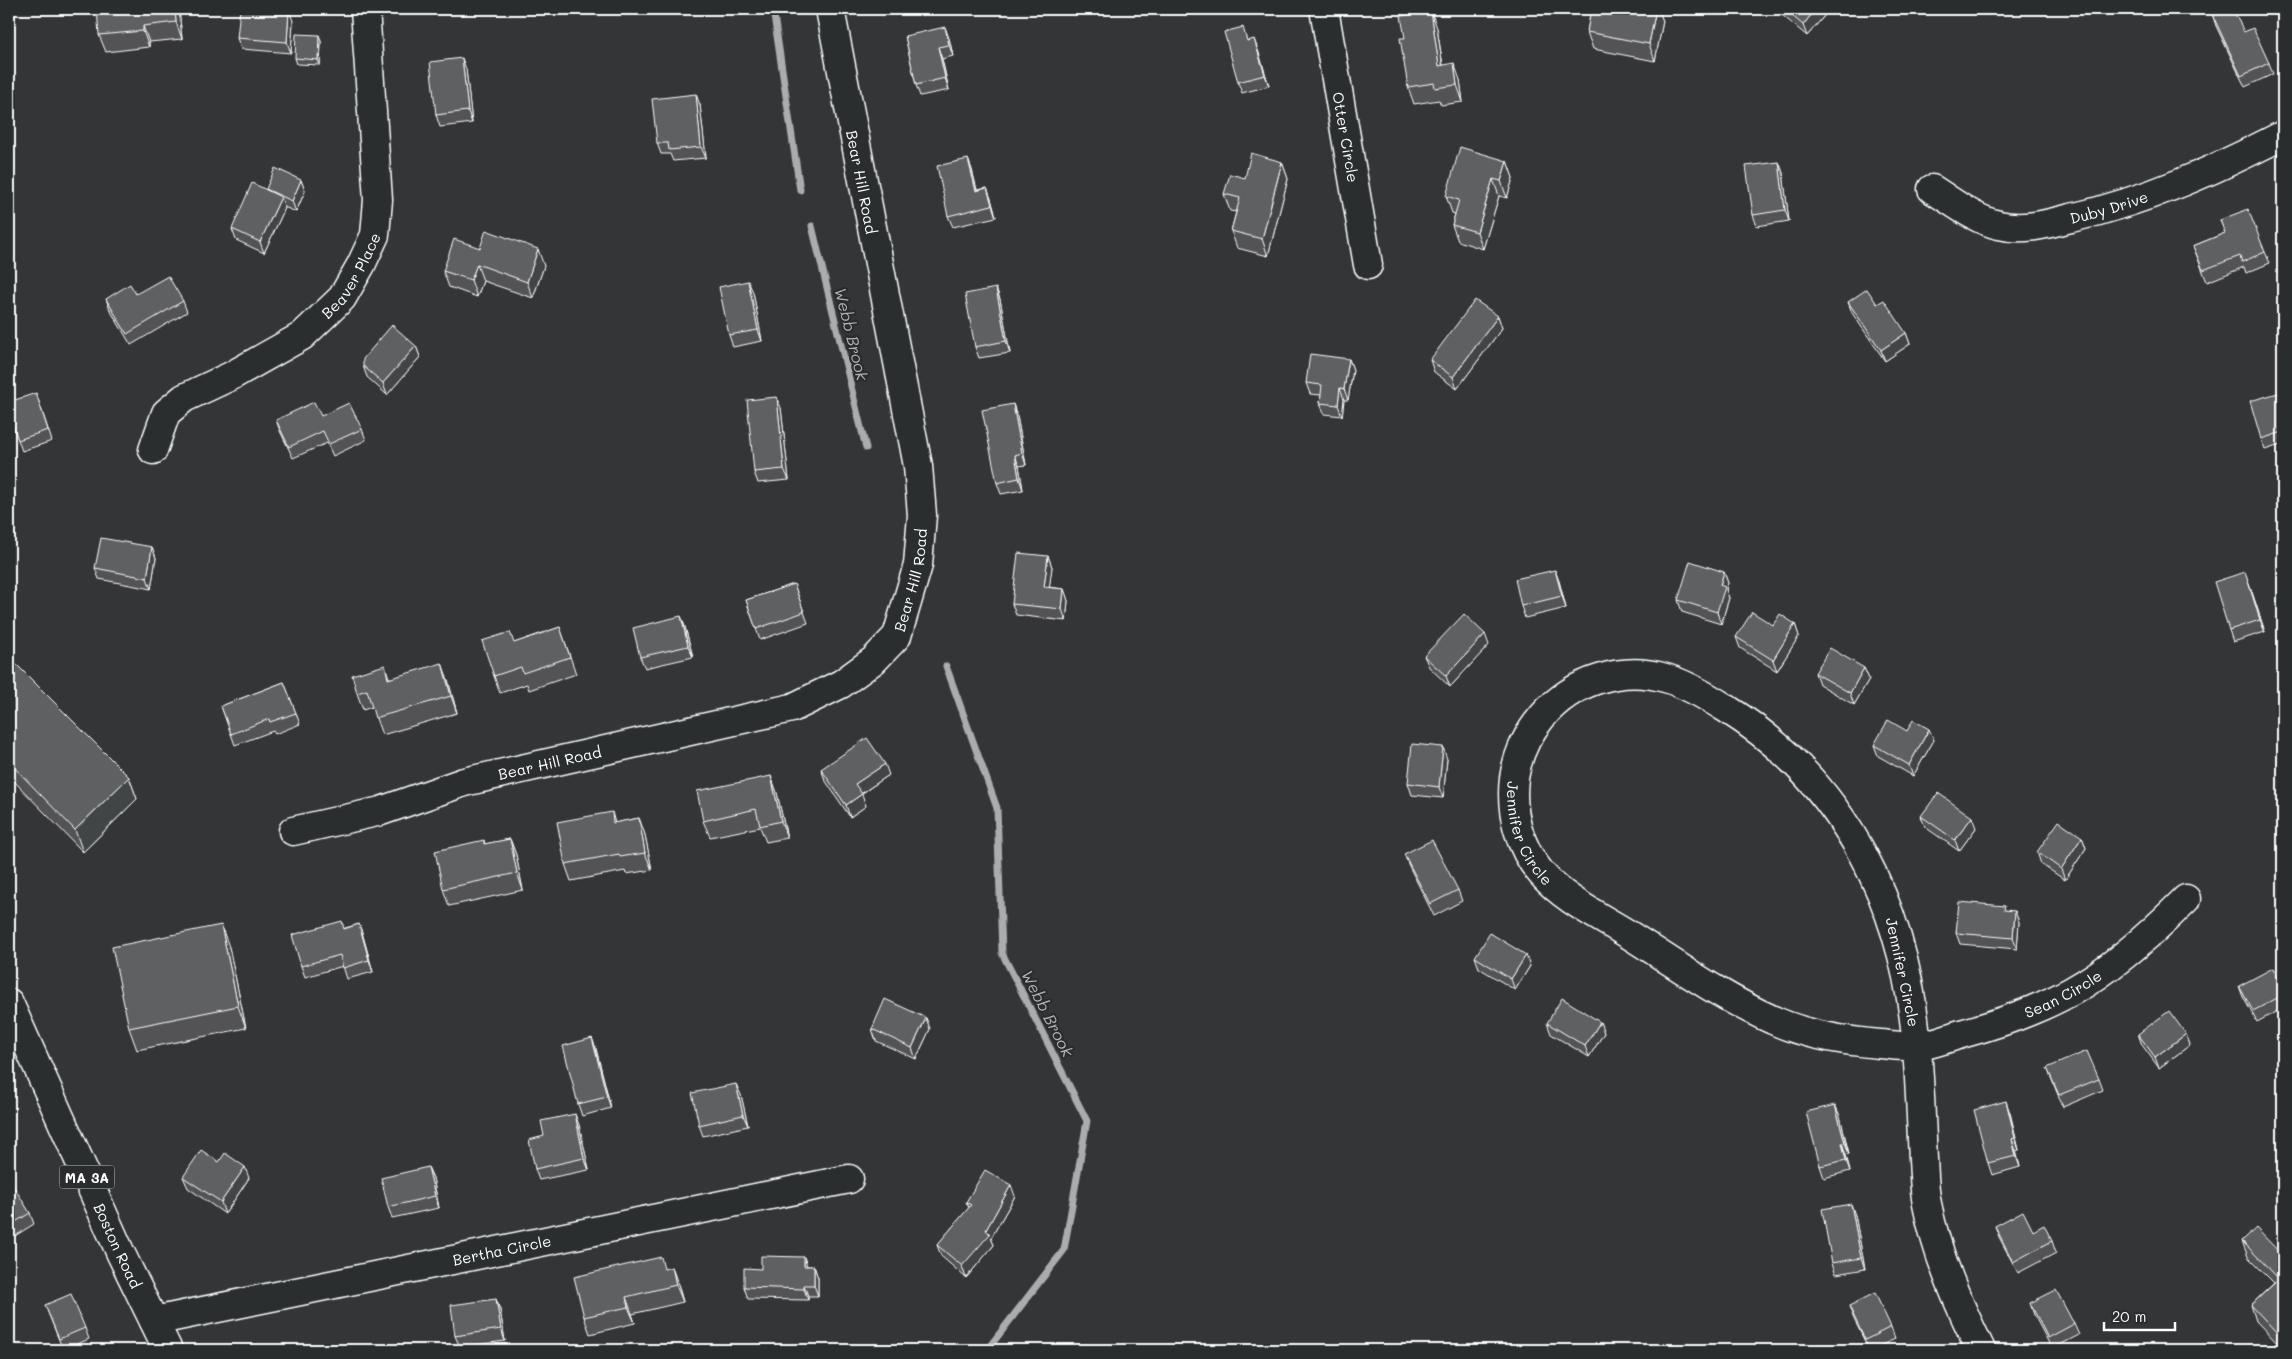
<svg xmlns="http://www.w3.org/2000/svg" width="2292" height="1359" font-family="Mali,sans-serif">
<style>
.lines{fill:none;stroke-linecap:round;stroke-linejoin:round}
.stream{stroke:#abacad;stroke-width:7}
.minor-casing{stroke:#fff;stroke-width:31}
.major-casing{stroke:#fff;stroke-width:31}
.minor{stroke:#2a2d2e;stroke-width:28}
.major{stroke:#2a2d2e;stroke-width:28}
.wall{fill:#525354;stroke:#fff}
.shaded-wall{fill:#424445;stroke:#fff}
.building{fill:#5f6162;stroke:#fff}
.labels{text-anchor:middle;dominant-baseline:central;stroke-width:4.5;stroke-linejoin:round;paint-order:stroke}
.shield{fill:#2a2d2e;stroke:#bfc0c0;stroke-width:1}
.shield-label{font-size:14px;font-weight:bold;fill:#fff}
.street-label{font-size:15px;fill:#fff;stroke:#2a2d2e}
.water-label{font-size:16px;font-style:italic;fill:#b2b3b4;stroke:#2a2d2e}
</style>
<rect width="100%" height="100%" fill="#333536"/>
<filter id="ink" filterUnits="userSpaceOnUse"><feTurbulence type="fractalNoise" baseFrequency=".02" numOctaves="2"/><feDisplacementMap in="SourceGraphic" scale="10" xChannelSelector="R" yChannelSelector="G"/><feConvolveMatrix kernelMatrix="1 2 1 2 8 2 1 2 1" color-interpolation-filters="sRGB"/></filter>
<g filter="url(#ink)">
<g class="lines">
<g class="stream">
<path d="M773,9L800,190"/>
<path d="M812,226L866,448"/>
<path d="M946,666L997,808L1002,953L1087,1121L1064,1250L987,1350"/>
</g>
<defs>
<g id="minor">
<path id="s1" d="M1324,9L1368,265"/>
<path id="s2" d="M1932,189C1953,202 1975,220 1999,225C2022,231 2048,224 2071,218C2146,201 2215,170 2283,135"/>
<path id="s3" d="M153,450L166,413L184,398L231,376L302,336L342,298L361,265L375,235L378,200L365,9"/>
<path id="s4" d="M293,831L381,811L464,782L792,708L841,684L874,660L897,636L918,565L922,515L918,466L830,9"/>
<path id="s5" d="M154,1321L849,1179"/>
<path id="s6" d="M1981,1350C1958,1303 1937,1256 1927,1204C1924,1189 1924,1174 1923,1159C1921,1122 1920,1085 1917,1049C1907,911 1847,784 1727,709C1686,683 1649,663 1599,679C1554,693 1521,732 1514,778C1510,812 1519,847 1541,873C1564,900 1601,917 1631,936C1677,965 1723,998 1773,1020C1805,1035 1845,1041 1880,1044C1892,1045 1905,1047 1917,1046C1931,1045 1947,1038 1961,1034C1998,1024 2038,1010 2072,991C2112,969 2154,931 2186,899"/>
</g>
<g id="major">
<path id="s7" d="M9,1003L121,1254L168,1350"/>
</g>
</defs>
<use href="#minor" class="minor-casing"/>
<use href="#major" class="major-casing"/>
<use href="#minor" class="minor"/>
<use href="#major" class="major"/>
</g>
<g class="wall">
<path d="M179,9L182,39L149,42V47L106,52L99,35Z"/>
<path d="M1591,9H1658L1663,21L1655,61L1593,49L1587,32Z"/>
<path d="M1780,9H1830L1807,36L1782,15Z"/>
<path d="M2212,14L2244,32L2269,63L2273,74L2245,87L2216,26Z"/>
<path d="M293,21L291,53L241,49L237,38Z"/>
<path d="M1437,28L1443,65L1460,80L1463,102L1441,105L1439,100L1414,104L1408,87L1405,38Z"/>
<path d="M905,36L949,38L953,56L942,59L949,90L920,96L916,85Z"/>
<path d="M1248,40L1258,50L1269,86L1242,93L1238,82Z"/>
<path d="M321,41L320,65L297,64L295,58Z"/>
<path d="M466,69L472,123L440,127L436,115Z"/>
<path d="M700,105L706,158L673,161L670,154H661L657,143Z"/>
<path d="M968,159L972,170L977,190L987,188L991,199L996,217L953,227L948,216Z"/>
<path d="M1507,161L1513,178L1507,198L1499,196L1483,249L1458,241L1452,225L1455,214L1452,213L1446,196Z"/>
<path d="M1282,162L1288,179L1268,256L1237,248L1231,231L1236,212L1230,211L1224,194L1245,178Z"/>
<path d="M1779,162L1783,173L1789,221L1757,226L1753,215Z"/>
<path d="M301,180L305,191L296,212L284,207L285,208L264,253L236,240L232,229L266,190Z"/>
<path d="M2220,220L2265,252L2270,263L2246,273L2244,267L2207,282L2193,246L2225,233Z"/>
<path d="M480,248L544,266L533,298L483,281L477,297L449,287L443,271Z"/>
<path d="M996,288L1000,299L1010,353L979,358L975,347Z"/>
<path d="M753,292L762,341L733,347L729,335Z"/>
<path d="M136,294L183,301L187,312L131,345L110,310L106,299Z"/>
<path d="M1848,302L1877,304L1906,333L1910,344L1885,361L1852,313Z"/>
<path d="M1498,316L1502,328L1457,389L1434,372L1430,360Z"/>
<path d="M416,346L420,357L387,395L367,377L363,366Z"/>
<path d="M1349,359L1353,370L1348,400H1344L1342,416L1324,414L1320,403L1321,395L1310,394L1306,383Z"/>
<path d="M36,393L52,441L22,451L9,414Z"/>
<path d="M2278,393L2283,407V444L2265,450L2261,439Z"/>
<path d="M1013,404L1017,416L1026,465L1019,466L1023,490L1001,494L997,483Z"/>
<path d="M781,408L789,480L758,483L754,472Z"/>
<path d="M321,416L362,429L366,440L333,456L327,443L293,458L280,431L276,420Z"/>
<path d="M152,547L156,558L151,589L99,579L95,568Z"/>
<path d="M1048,556L1052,567L1049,587L1064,589L1068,601L1066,621L1016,615L1012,604Z"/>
<path d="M1724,572L1728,583L1726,590L1729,598L1721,624L1682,612L1678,600Z"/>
<path d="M1559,581L1566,608L1525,618L1521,606Z"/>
<path d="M2249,583L2265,632L2233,642L2229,630Z"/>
<path d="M794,584L808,623L760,640L746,600Z"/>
<path d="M681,616L685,627L693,657L645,668L640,657Z"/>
<path d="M1795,624L1799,636L1777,671L1740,648L1736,637L1773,625Z"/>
<path d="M560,627L576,674L529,690L527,684L500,693L494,676L514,643Z"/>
<path d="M1489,645L1450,687L1429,667L1424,656Z"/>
<path d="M9,657L129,777L137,799L83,852L9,776Z"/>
<path d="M385,665L389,678L448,680L457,713L382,735L372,707L363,710L357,693Z"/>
<path d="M1864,668L1869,679L1854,705L1819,684L1815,673Z"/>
<path d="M284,682L300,724L275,734L273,731L235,745L221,706Z"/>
<path d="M1907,731L1934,740L1913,776L1878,756L1874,745Z"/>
<path d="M1447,759L1443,798L1412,795L1408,783Z"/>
<path d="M821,769L889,775L861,794L866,806L850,817L825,780Z"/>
<path d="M771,776L777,793L787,838L766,842L760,827L710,837L703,821Z"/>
<path d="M612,812L615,823L639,818L645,835L652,870L626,874L625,871L571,881L565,864Z"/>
<path d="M1921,816L1976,828L1959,851L1925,827Z"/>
<path d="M2082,837L2086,848L2065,880L2041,864L2037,852Z"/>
<path d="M510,839L516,855L523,890L449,906L443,889L484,840L485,844Z"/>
<path d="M1404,854L1458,890L1462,901L1434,916L1409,866Z"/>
<path d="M2007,910L2019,922L2017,949L1960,944L1956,933Z"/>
<path d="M359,924L363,936L373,972L347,979L343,966L305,977L301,966L345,928Z"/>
<path d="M229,947L246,1028L137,1050L129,1028Z"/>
<path d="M1526,955L1530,966L1515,990L1479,968L1475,957Z"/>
<path d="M2239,986H2283V1008L2257,1022L2243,997Z"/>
<path d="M926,1018L930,1029L916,1059L876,1041L872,1029Z"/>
<path d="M1600,1022L1604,1033L1589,1057L1551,1034L1547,1023Z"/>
<path d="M2138,1034H2186L2190,1045L2159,1068L2142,1045Z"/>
<path d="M592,1038L596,1049L611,1108L582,1116L578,1104Z"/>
<path d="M2047,1068L2099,1079L2103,1090L2063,1107Z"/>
<path d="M741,1095L748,1126L703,1136L699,1125Z"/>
<path d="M1835,1105L1840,1116L1849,1154L1846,1155L1850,1171L1824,1178L1820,1166Z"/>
<path d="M2010,1113L2019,1150L2016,1151L2020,1167L1992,1175L1988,1163Z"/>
<path d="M579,1125L589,1170L539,1180L535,1169L544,1136Z"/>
<path d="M219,1162L249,1178L225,1214L188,1188L183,1177Z"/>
<path d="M428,1167L433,1178L439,1208L392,1218L388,1207Z"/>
<path d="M9,1183L30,1213L34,1224L10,1239L9,1236Z"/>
<path d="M1015,1196L991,1238L994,1245L966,1278L941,1256L937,1245L969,1208L966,1202Z"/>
<path d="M1855,1215L1865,1269L1836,1274L1832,1263Z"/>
<path d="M1995,1226L2033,1231L2052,1241L2056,1253L2018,1273L1999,1237Z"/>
<path d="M2242,1241L2283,1256V1349L2256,1321L2251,1305L2274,1283L2248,1257Z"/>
<path d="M804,1257L807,1266H814L818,1278V1296H808V1300L748,1299L744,1287L761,1269Z"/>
<path d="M665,1269L678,1284L683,1302L632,1314L635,1323L590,1334L584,1317Z"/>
<path d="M496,1299L500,1310L505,1341L460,1347L455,1336Z"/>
<path d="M2030,1303L2074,1324L2079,1335L2052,1349L2034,1315Z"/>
<path d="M45,1305L85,1328L89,1339L63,1350Z"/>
<path d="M1849,1306L1891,1327L1895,1339L1871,1350H1869L1853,1317Z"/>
</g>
<g class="shaded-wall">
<path d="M175,9H179L182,39L176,22Z"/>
<path d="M1656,9H1658L1663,21L1655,61L1649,44Z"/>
<path d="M1816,9H1830L1807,36L1803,25Z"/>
<path d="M289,10L293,21L291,53L287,42Z"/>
<path d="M1431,11L1437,28L1445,83L1439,66Z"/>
<path d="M143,26L149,42V47L143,31Z"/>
<path d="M945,27L949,38L953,56L949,45Z"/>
<path d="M319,35L321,41L320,65L318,60Z"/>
<path d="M1254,39L1258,50L1269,86L1265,75Z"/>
<path d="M938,47L942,59L949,90L945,78Z"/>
<path d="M462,58L466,69L472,123L468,111Z"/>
<path d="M1454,63L1460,80L1463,102L1457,85Z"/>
<path d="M696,94L700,105L706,158L701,147Z"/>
<path d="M968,159L972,170L980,202L976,191Z"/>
<path d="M1507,161L1513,178L1507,198L1501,181Z"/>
<path d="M1282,162L1288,179L1268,256L1262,239Z"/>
<path d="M1779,162L1783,173L1789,221L1785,210Z"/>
<path d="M1493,179L1499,196L1483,249L1477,232Z"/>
<path d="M301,180L305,191L296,212L292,201Z"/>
<path d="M987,188L991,199L996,217L992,205Z"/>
<path d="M281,197L285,208L264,253L260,242Z"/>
<path d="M538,249L544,266L533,298L527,282Z"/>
<path d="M477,264L483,281L477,297L471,280Z"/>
<path d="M748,281L753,292L762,341L758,330Z"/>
<path d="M996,288L1000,299L1010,353L1006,341Z"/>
<path d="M1498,316L1502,328L1457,389L1453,377Z"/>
<path d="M1906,333L1910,344L1885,361L1881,350Z"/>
<path d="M416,346L420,357L387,395L383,383Z"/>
<path d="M1349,359L1353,370L1348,400L1344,389Z"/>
<path d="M1340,388L1344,400L1342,416L1338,405Z"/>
<path d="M777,397L781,408L789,480L784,469Z"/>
<path d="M1013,404L1017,416L1026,465L1022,453Z"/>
<path d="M1015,455L1019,466L1023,490L1019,478Z"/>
<path d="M152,547L156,558L151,589L147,578Z"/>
<path d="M1048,556L1052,567L1048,598L1044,587Z"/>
<path d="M1555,570L1559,581L1566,608L1562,596Z"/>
<path d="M1724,572L1728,583L1726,590L1729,598L1721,624L1717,612L1720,585Z"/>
<path d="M2245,572L2249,583L2265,632L2260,620Z"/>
<path d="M1064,589L1068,601L1066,621L1062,609Z"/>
<path d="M681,616L685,627L693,657L688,646Z"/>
<path d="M1795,624L1799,636L1777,671L1773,660Z"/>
<path d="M1485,634L1489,645L1450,687L1446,676Z"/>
<path d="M442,663L448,680L457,713L451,696Z"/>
<path d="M1864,668L1869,679L1854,705L1850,693Z"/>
<path d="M1929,729L1934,740L1913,776L1909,765Z"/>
<path d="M1443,747L1447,759L1443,798L1439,787Z"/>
<path d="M885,764L889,775L859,795L855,784Z"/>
<path d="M771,776L777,793L787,838L781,821Z"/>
<path d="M129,777L137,799L83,852L75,830Z"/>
<path d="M862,794L866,806L850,817L846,805Z"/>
<path d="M1972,817L1976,828L1959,851L1955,840Z"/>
<path d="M639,818L645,835L652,870L645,853Z"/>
<path d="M2082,837L2086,848L2065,880L2061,869Z"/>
<path d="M510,839L516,855L523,890L517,873Z"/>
<path d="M2015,911L2019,922L2017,949L2013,938Z"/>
<path d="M359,924L363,936L373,972L369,960Z"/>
<path d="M221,925L229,947L246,1028L238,1006Z"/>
<path d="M1526,955L1530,966L1515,990L1511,979Z"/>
<path d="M926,1018L930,1029L916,1059L912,1048Z"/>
<path d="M1600,1022L1604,1033L1589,1057L1585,1046Z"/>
<path d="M2186,1034L2190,1045L2159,1068L2155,1057Z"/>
<path d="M592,1038L596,1049L611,1108L607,1097Z"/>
<path d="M736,1084L741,1095L748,1126L743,1115Z"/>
<path d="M2006,1101L2010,1113L2019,1150L2015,1138Z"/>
<path d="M1835,1105L1840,1116L1849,1154L1845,1143Z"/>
<path d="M575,1114L579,1125L589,1170L584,1158Z"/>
<path d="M2012,1139L2016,1151L2020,1167L2016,1156Z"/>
<path d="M1842,1143L1846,1155L1850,1171L1846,1160Z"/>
<path d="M245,1167L249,1178L225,1214L221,1202Z"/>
<path d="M428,1167L433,1178L439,1208L435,1196Z"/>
<path d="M1011,1185L1015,1196L991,1238L994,1245L966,1278L962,1266L986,1230Z"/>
<path d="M1851,1204L1855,1215L1865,1269L1861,1258Z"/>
<path d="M804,1257L808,1269L804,1266Z"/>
<path d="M814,1266L818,1278V1296L814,1285Z"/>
<path d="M672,1267L678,1284L683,1302L676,1285Z"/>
<path d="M804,1285L808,1296V1300L804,1289Z"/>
<path d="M626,1297L632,1314L635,1323L628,1307Z"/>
<path d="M496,1299L500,1310L505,1341L501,1329Z"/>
<path d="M2283,1327V1349L2277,1333Z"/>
</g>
<g class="building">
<path d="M97,9H175L176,22L143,26V31L99,35Z"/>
<path d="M240,9H278L289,10L287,42L237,38Z"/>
<path d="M1591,9H1656L1649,44L1587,32Z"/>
<path d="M1784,9H1816L1803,25Z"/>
<path d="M2224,9H2233L2244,32L2253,28L2269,63L2241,76L2212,14Z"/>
<path d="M1431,11L1439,66L1454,63L1457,85L1435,88L1434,83L1408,87L1400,38H1405L1401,16Z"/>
<path d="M945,27L949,45L938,47L945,78L916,85L905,36Z"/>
<path d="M1243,27L1247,41L1254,39L1265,75L1238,82L1224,32Z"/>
<path d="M296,34L319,35L318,60L295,58Z"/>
<path d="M462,58L468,111L436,115L430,62Z"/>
<path d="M696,94L701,147L669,150L668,143H657L652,99Z"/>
<path d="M1460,147L1507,161L1501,181L1493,179L1477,232L1452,225L1459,200L1446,196Z"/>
<path d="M1251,153L1282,162L1262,239L1231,231L1240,198L1224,194L1230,174L1245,178Z"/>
<path d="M968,159L976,191L987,188L992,205L948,216L937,166Z"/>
<path d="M1779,162L1785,210L1753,215L1746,166Z"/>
<path d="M275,168L301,180L292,201L266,189Z"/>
<path d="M252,183L281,197L260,242L232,229Z"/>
<path d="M2248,209L2265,252L2242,262L2240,256L2203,270L2193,246L2225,233L2220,220Z"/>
<path d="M486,230L538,249L527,282L477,264L471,280L443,271L454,239L480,248Z"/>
<path d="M168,276L183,301L127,334L106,299L130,284L136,294Z"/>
<path d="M748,281L758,330L729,335L719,287Z"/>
<path d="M996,288L1006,341L975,347L965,294Z"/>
<path d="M1867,289L1877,304L1884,300L1906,333L1881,350L1848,302Z"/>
<path d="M1475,300L1498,316L1453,377L1430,360Z"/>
<path d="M392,325L416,346L383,383L363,366V359Z"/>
<path d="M1310,354L1349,359L1344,389L1340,388L1338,405L1320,403L1322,385L1306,383Z"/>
<path d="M36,393L48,430L18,440L9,414V402Z"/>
<path d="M2278,393L2283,409V432L2261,439L2250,401Z"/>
<path d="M777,397L784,469L754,472L747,400Z"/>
<path d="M314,402L321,416L349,403L362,429L329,444L323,431L289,447L276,420Z"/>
<path d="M1013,404L1022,453L1015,455L1019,478L997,483L982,410Z"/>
<path d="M101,538L152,547L147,578L95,568Z"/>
<path d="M1018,553L1048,556L1044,587L1064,589L1062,609L1012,604Z"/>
<path d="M1690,561L1724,572L1720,585L1725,587L1717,612L1678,600Z"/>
<path d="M1555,570L1562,596L1521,606L1515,579Z"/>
<path d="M2245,572L2260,620L2229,630L2214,582Z"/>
<path d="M794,584L804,612L756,629L746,600Z"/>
<path d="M1752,612L1773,625L1780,614L1795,624L1773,660L1736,637Z"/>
<path d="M1464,614L1485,634L1446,676L1424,656Z"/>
<path d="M681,616L688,646L640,657L633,628Z"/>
<path d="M560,627L570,657L523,673L521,667L494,676L482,641L510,632L514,643Z"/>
<path d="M1830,648L1864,668L1850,693L1815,673Z"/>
<path d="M9,657L129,777L75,830L9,762Z"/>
<path d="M442,663L451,696L375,718L367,690L357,693L352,675L385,665L388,679Z"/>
<path d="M284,682L296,713L270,722L269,719L231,734L221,706Z"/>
<path d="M1888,720L1907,731L1913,720L1929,729L1909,765L1874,745Z"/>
<path d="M867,738L885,764L855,784L862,794L846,805L821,769Z"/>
<path d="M1412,744L1443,747L1439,787L1408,783Z"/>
<path d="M771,776L781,821L760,826L756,809L703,821L697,791Z"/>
<path d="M1938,793L1972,817L1955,840L1921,816Z"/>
<path d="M612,812L613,823L639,818L645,853L620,857L619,854L565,864L557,822Z"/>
<path d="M2059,821L2082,837L2061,869L2037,852Z"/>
<path d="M510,839L517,873L443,889L435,851L484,840V844Z"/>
<path d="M1432,840L1458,890L1430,904L1404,854Z"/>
<path d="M1959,902L2005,906L2004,910L2015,911L2013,938L1956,933Z"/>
<path d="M342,921L344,929L359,924L369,960L343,968L340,955L301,966L292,935Z"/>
<path d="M221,925L238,1006L129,1028L112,947Z"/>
<path d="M1490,933L1526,955L1511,979L1475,957Z"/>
<path d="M2273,968L2283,986V995L2253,1011L2239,986Z"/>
<path d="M1562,998L1600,1022L1585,1046L1547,1023Z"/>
<path d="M885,999L926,1018L912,1048L872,1029Z"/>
<path d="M2169,1011L2186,1034L2155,1057L2138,1034Z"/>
<path d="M592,1038L607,1097L578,1104L563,1046Z"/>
<path d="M2087,1051L2099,1079L2059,1095L2047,1068Z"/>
<path d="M736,1084L743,1115L699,1125L692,1093Z"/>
<path d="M2006,1101L2015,1138L2012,1139L2016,1156L1988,1163L1974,1110Z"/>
<path d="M1835,1105L1845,1143H1842L1846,1160L1820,1166L1806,1112Z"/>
<path d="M575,1114L584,1158L535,1169L529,1140L544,1136L541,1121Z"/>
<path d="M201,1150L219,1162L225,1153L245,1167L221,1202L183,1177Z"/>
<path d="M428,1167L435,1196L388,1207L381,1178Z"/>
<path d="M985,1170L1011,1185L986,1230L990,1234L962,1266L937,1245L971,1205L966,1202Z"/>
<path d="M11,1182L30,1213L9,1226V1183Z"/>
<path d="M1851,1204L1861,1258L1832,1263L1822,1209Z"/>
<path d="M2023,1211L2033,1231L2044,1225L2052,1241L2013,1262L1995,1226Z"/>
<path d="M2256,1228L2283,1256V1327L2277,1333L2251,1305L2279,1279L2242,1241Z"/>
<path d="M761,1256L804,1257V1266H814V1285H804V1289L744,1287V1268L761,1269Z"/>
<path d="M661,1257L664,1269L672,1267L676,1285L626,1297L628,1307L584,1317L574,1277Z"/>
<path d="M2056,1290L2074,1324L2048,1338L2030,1303Z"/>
<path d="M1875,1293L1891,1327L1865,1340L1849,1306Z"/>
<path d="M71,1294L85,1328L59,1339L45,1305Z"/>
<path d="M496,1299L501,1329L455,1336L451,1305Z"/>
</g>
</g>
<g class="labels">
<rect class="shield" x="59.5" y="1165.5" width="55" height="23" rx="4"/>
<g class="shield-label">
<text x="87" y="1177">MA 3A</text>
</g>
<g class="street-label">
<text stroke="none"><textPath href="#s1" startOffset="130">Otter Circle</textPath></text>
<text transform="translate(862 182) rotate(79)">Bear Hill Road</text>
<text stroke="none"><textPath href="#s2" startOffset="189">Duby Drive</textPath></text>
<text stroke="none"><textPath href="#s3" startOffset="275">Beaver Place</textPath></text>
<text stroke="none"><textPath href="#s4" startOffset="701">Bear Hill Road</textPath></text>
<text stroke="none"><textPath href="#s4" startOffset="266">Bear Hill Road</textPath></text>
<text stroke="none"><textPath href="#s6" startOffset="1049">Jennifer Circle</textPath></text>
<text transform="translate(1903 972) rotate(78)">Jennifer Circle</text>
<text stroke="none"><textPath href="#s6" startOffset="1670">Sean Circle</textPath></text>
<text stroke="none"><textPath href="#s7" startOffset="266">Boston Road</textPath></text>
<text stroke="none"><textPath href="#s5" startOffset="355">Bertha Circle</textPath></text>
</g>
<g class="water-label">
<text transform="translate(852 334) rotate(76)">Webb Brook</text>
<text transform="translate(1048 1013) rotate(63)">Webb Brook</text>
</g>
</g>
<rect width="2292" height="1359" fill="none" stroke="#2a2d2e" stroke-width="30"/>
<rect x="15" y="15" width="2262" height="1329" fill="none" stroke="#fff" stroke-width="2" filter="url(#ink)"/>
<path d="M2104 1322v8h71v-8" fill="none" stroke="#ffffff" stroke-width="2.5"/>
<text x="2112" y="1322" font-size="15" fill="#ffffff" stroke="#2a2d2e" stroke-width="4" paint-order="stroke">20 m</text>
</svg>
